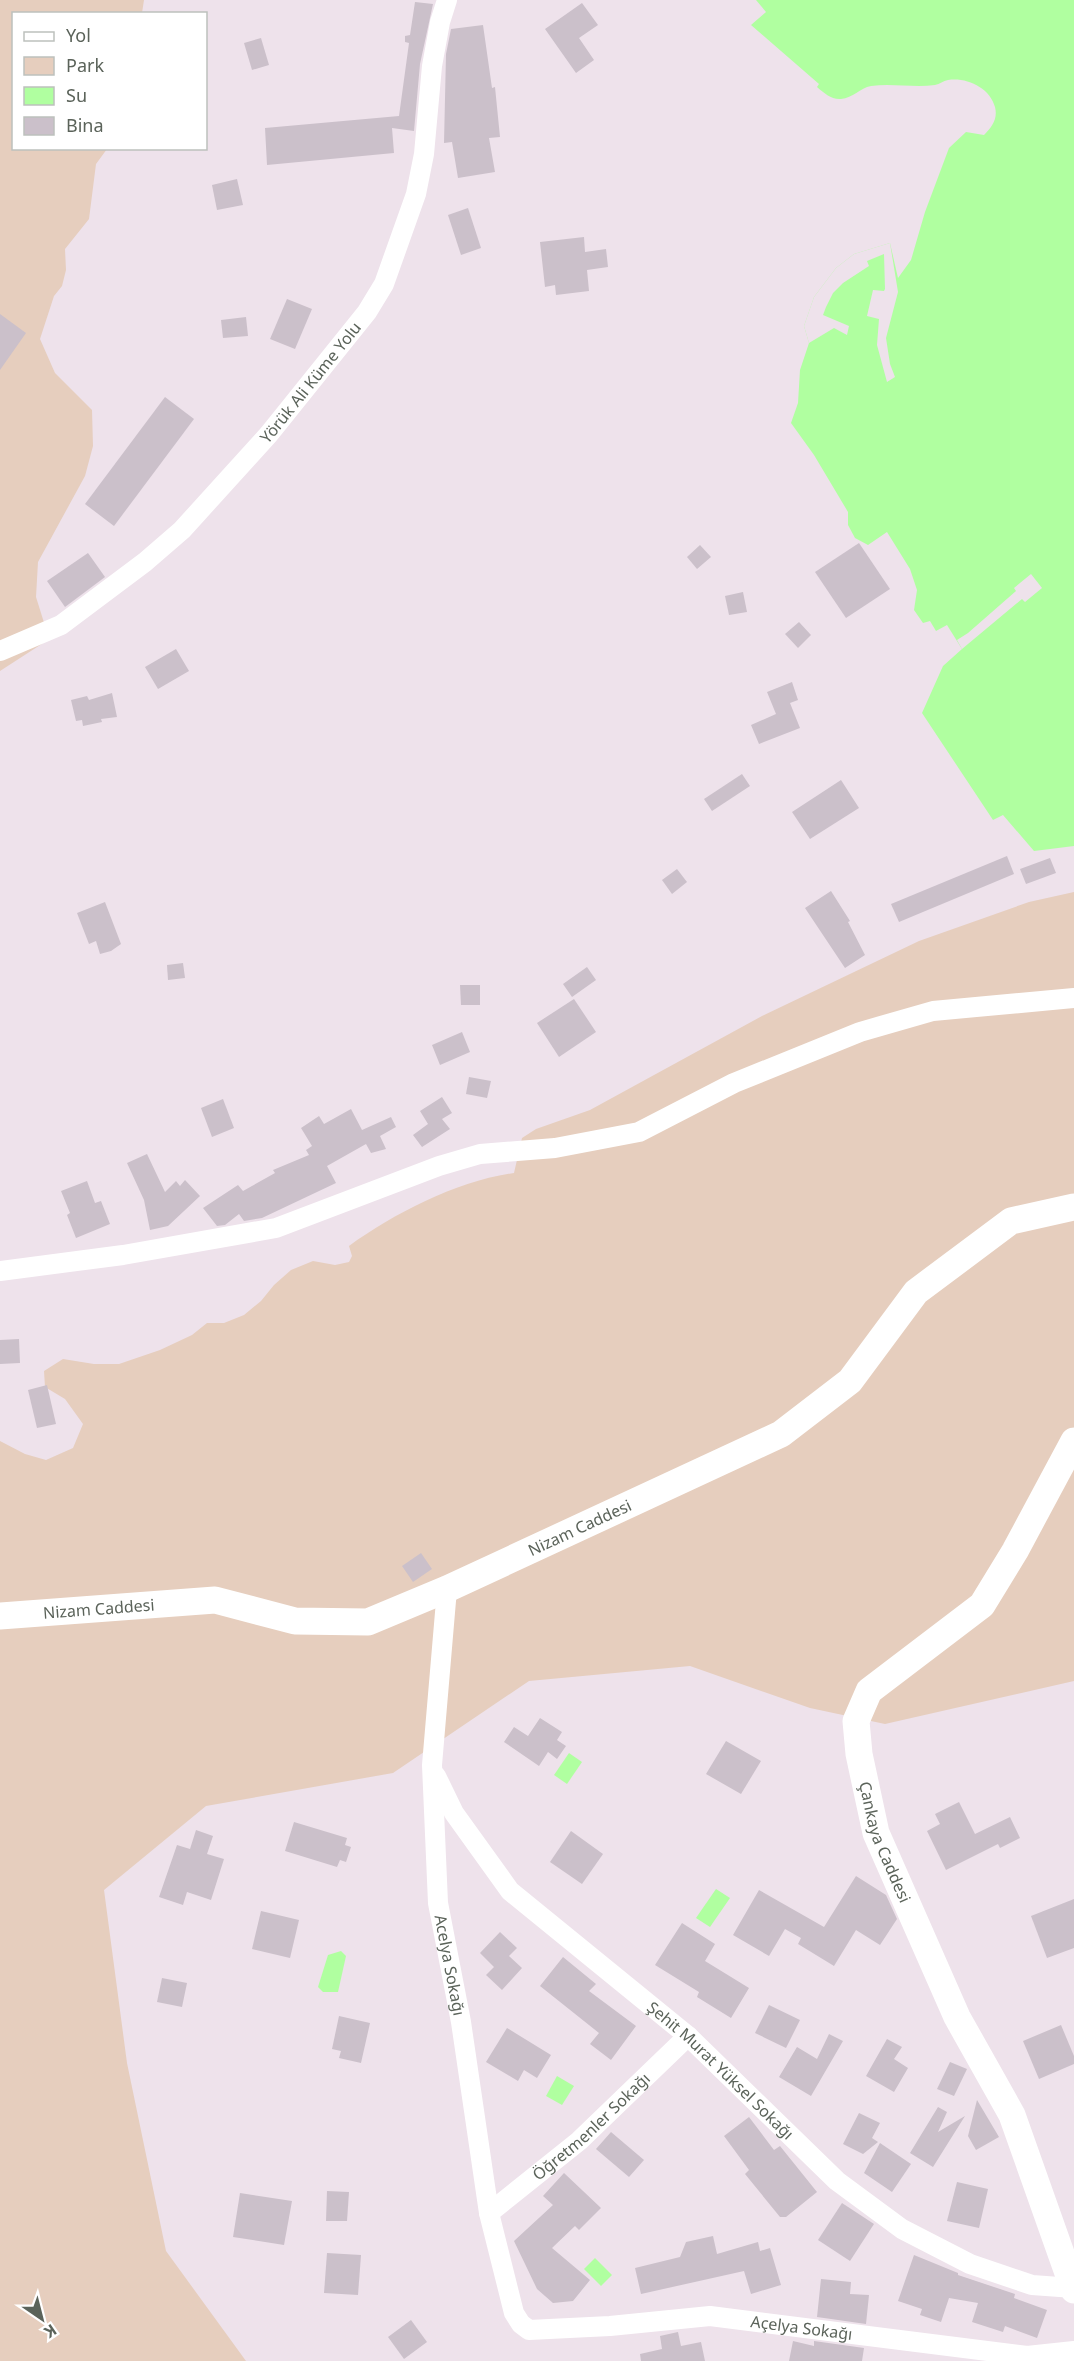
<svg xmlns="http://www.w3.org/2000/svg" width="1074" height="2361" font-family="'Noto Sans',sans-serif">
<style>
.green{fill:#e6cebe}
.water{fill:#b0ffa0}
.pier{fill:#eee2eb}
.building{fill:#cbc0ca}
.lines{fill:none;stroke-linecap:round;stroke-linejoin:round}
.street{stroke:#fff;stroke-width:20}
.secondary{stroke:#fff;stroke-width:27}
.labels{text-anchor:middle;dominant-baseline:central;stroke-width:4.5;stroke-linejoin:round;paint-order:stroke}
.street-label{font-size:16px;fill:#5b635a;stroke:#fff}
</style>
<rect width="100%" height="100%" fill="#eee2eb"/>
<g class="green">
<path d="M0,0H144L142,13L14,14V148L107,149L96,164L89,219L65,249L66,270L62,286L54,296L40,339L55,373L92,410L93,446L85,476L38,562L36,597L46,629L51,638L0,671Z"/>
<path d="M1074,892V1681L885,1724L810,1708L690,1666L529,1681L393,1773L206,1806L104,1890L127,2063L166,2251L246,2361H0V1441L25,1454L46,1460L73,1448L83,1424L65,1399L45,1387L44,1371L63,1359L94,1364H119L160,1350L192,1335L207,1323H224L244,1315L261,1301L274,1285L291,1270L313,1261L335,1265L349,1262L352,1256L349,1246C395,1213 457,1181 514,1173L522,1138L536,1129L590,1110L762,1016L919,941L1029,902Z"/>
</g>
<g class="water">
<path d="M756,0H1074V846L1034,851L1003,815L993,820L922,713L943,666L962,649L947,625L936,631L930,621L923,623L914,610L917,590L910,569L887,532L868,545L855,538L848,525V512L814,455L791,423L798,403L800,370L809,343L804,326L814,297L836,268L854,254L890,243L898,278L911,260L925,212L949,148L966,132L984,135C992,127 998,119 995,107C990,88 967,77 948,80C943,81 940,84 935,85C914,88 892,83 871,86C860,88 853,98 841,99C832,100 824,93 817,87L819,84L751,25L766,12Z"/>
<path d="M569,1753L582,1762L567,1784L554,1775Z"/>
<path d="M716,1889L730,1898L710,1927L696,1918Z"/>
<path d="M341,1951L346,1956L338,1992H323L318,1987L328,1955Z"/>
<path d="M557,2076L574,2086L562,2105L546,2096Z"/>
<path d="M595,2258L612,2275L601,2286L584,2269Z"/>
</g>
<g class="pier">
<path d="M890,243L898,292L886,338L890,364L895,377L887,382L877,345L879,319L867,316L873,290L884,291L885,289L884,254L867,261L869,266L843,283L833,293L826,307L823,315L849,326L847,335L834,328L809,343L804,326L814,297L836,268L854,254Z"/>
<path d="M1031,574L1042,588L1025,602L1022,599L962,649L957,640L968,633L1016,591L1014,588Z"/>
</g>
<g class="building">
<path d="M415,2L433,4L420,64L414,131L392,128L394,153L267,165L265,128L399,116L409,43L405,42V36L410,35Z"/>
<path d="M582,3L598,25L579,38L594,60L576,73L545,29Z"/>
<path d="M483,25L492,88L495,87L500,137L489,138L495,172L458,178L452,142L444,143L446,54L451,29Z"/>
<path d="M261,38L269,65L252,70L244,43Z"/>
<path d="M237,179L243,205L217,210L212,185Z"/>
<path d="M468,208L481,248L461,255L448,215Z"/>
<path d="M584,237L585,252L606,249L608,267L587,270L589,291L556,295L555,285L545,287L540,242Z"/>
<path d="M287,299L312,309L295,349L270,339Z"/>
<path d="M0,314L26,333L0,370Z"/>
<path d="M246,317L248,336L223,338L221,320Z"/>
<path d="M165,397L194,419L114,526L85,504Z"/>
<path d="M859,543L890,589L846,618L815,572Z"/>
<path d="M700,545L711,557L697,569L687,557Z"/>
<path d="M88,553L105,577L65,607L47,581Z"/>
<path d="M743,592L747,612L729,615L725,596Z"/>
<path d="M799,622L811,635L798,648L785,634Z"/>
<path d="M176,649L189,671L158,689L145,667Z"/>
<path d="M792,682L798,700L790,703L800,728L759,744L751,725L776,714L767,692Z"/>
<path d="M112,693L117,717L101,719L102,722L83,726L82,720L76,721L71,700L87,696L89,700Z"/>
<path d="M742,774L750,786L712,811L704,799Z"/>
<path d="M841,780L859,808L810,839L792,812Z"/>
<path d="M1007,856L1014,874L899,922L891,904Z"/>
<path d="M1050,858L1056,873L1026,884L1020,869Z"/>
<path d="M677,869L687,882L672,894L662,880Z"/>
<path d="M831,891L850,921L848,922L865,955L845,968L805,908Z"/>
<path d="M105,902L121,944L111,951L100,954L96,941L89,944L77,913Z"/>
<path d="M183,963L185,978L168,980L167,965Z"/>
<path d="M587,967L596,980L572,997L563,984Z"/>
<path d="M460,985H480V1005H461Z"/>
<path d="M574,999L596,1032L559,1057L537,1023Z"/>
<path d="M462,1032L470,1052L440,1065L432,1045Z"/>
<path d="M469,1077L491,1081L487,1098L466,1094Z"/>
<path d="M442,1097L452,1113L442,1119L450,1129L422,1147L413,1135L428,1124L420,1111Z"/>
<path d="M223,1099L234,1128L212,1137L201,1108Z"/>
<path d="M351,1109L362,1130L391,1117L396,1127L380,1136L386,1149L371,1153L366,1144L327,1166L336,1183L262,1218L244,1221L239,1214L225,1225L217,1226L203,1208L238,1185L243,1191L275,1173L273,1170L309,1155L306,1150L312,1146L301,1128L319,1116L324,1124Z"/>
<path d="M147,1154L165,1192L176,1181L180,1186L185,1180L200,1196L168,1226L150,1230L144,1200L127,1163Z"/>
<path d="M87,1181L95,1203L101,1201L110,1224L76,1238L67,1215L70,1213L61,1191Z"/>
<path d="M19,1339L20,1363L0,1364V1340Z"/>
<path d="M47,1385L56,1424L37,1428L28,1390Z"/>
<path d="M421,1553L432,1569L413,1582L402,1566Z"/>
<path d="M540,1718L562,1732L557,1740L566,1746L557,1759L548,1752L539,1766L504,1742L514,1727L528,1736Z"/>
<path d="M726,1741L761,1761L741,1794L706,1774Z"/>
<path d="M959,1802L975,1834L1010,1817L1020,1838L1000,1848L998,1844L946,1870L927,1831L940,1824L935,1814Z"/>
<path d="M294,1822L347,1838L345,1845L351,1847L346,1862L340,1860L337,1867L285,1851Z"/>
<path d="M196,1830L213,1836L207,1854L224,1859L211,1900L187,1892L183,1905L159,1897L177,1845L190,1849Z"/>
<path d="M571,1831L603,1854L582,1884L550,1862Z"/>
<path d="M856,1876L886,1895L897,1919L880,1945L856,1930L834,1966L798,1944L801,1938L785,1929L769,1956L733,1935L759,1890L824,1927Z"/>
<path d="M1074,1899V1948L1047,1958L1031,1916Z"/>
<path d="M261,1911L299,1920L290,1958L252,1949Z"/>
<path d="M682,1923L715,1944L705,1961L749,1988L731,2018L697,1997L699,1992L655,1965Z"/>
<path d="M500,1932L517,1948L509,1956L522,1968L502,1990L486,1975L494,1967L480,1953Z"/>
<path d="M563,1957L596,1984L589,1991L636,2026L611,2060L590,2044L599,2033L540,1986Z"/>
<path d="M162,1978L187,1983L182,2007L157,2002Z"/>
<path d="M769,2005L800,2020L786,2048L755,2033Z"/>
<path d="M339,2016L370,2023L361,2063L339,2058L341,2051L332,2049Z"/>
<path d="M1061,2025L1074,2056V2064L1039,2079L1023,2041Z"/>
<path d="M507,2028L551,2055L537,2078L524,2070L518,2081L486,2062Z"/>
<path d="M829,2034L843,2041L811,2096L779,2077L797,2047L817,2059Z"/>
<path d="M887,2039L902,2047L894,2059L908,2068L894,2092L866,2076Z"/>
<path d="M950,2062L967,2069L954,2096L937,2089Z"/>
<path d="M977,2100L999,2137L976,2150L968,2136Z"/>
<path d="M938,2107L947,2112L938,2132L965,2116L933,2167L910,2153Z"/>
<path d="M859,2113L880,2123L872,2138L878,2142L863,2154L843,2144Z"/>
<path d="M749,2117L774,2150L780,2146L817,2192L786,2217H780L745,2174L749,2170L724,2136Z"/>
<path d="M611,2132L644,2160L629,2177L596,2149Z"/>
<path d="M880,2143L911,2164L892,2192L864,2173Z"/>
<path d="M564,2173L601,2208L579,2230L575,2226L552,2248L590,2280L573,2301L553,2303L537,2289L514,2241L553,2205L543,2196Z"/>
<path d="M957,2182L988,2189L979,2228L947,2221Z"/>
<path d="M327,2191L349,2192L347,2221H326Z"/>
<path d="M240,2193L292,2201L284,2245L233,2237Z"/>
<path d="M842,2203L874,2224L850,2261L818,2240Z"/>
<path d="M713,2236L717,2254L758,2242L760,2251L770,2248L781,2285L751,2294L744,2271L641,2294L635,2268L680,2257L686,2242Z"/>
<path d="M327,2253L361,2255L358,2295L324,2293Z"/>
<path d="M914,2255L958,2273V2275L1015,2294L1014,2298L1047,2310L1037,2338L1005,2326L1003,2332L972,2322L978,2303L949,2298L941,2322L920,2315L922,2309L898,2301Z"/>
<path d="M821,2279L851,2282L850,2294L869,2295L866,2324L817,2317Z"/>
<path d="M411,2320L427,2342L404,2359L388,2337Z"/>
<path d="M678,2332L681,2346L701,2342L705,2361H641L640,2354L662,2349L660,2336Z"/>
<path d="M793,2341L814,2346V2341L864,2348L862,2361H789Z"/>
</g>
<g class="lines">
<g class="street">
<path id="s1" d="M0,651L61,625L145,562L182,530L269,434L367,312L384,284L416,194L424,154L432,66L440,22L447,0"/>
<path d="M0,1271L123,1255L276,1228L439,1166L480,1154L555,1148L639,1132L734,1083L860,1032L933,1011L1074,998"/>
<path id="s2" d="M447,1589L432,1765L438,1903L461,2022L489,2213L514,2313L521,2324L529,2330L610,2326L710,2316L1027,2356L1074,2351"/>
<path id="s3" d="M436,1776L454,1813L510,1891L688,2036L837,2181L902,2229L970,2264L1032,2285L1074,2288"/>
<path id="s4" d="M489,2213L579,2141L688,2036"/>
</g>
<g class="secondary">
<path id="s5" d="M1074,1441L1015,1551L982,1605L869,1691L856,1721L859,1754L876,1833L957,2017L1012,2115L1074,2290"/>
<path id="s6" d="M0,1616L215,1600L295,1621L368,1622L447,1589L781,1434L850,1381L916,1292L1011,1221L1074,1207"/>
</g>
</g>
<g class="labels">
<g class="street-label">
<text stroke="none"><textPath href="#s1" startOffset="416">Yörük Ali Küme Yolu</textPath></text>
<text stroke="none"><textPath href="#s6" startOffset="603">Nizam Caddesi</textPath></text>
<text stroke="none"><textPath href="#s6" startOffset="99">Nizam Caddesi</textPath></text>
<text stroke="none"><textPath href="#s5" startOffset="488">Çankaya Caddesi</textPath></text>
<text stroke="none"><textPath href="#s2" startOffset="378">Acelya Sokağı</textPath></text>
<text stroke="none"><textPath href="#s3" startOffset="414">Şehit Murat Yüksel Sokağı</textPath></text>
<text stroke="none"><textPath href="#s4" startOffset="134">Öğretmenler Sokağı</textPath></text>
<text stroke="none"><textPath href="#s2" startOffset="1029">Açelya Sokağı</textPath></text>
</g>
</g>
<rect x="12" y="12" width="195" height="138" fill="#ffffff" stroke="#bdc1bd" stroke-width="1.5"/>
<rect x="24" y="32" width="30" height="9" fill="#ffffff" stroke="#bdc1bd" stroke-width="1.5"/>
<text x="66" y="42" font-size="18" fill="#5b635a">Yol</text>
<rect x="24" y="57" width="30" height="18" fill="#e6cebe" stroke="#bdc1bd" stroke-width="1.5"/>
<text x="66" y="72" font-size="18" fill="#5b635a">Park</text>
<rect x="24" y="87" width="30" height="18" fill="#b0ffa0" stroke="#bdc1bd" stroke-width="1.5"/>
<text x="66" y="102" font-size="18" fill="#5b635a">Su</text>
<rect x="24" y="117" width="30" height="18" fill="#cbc0ca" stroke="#bdc1bd" stroke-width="1.5"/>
<text x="66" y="132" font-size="18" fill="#5b635a">Bina</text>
<g transform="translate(42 2319) rotate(145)" stroke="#ffffff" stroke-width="4.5" paint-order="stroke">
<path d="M0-4.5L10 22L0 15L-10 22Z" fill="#5b635a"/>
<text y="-9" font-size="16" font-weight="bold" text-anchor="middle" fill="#5b635a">K</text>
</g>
</svg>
